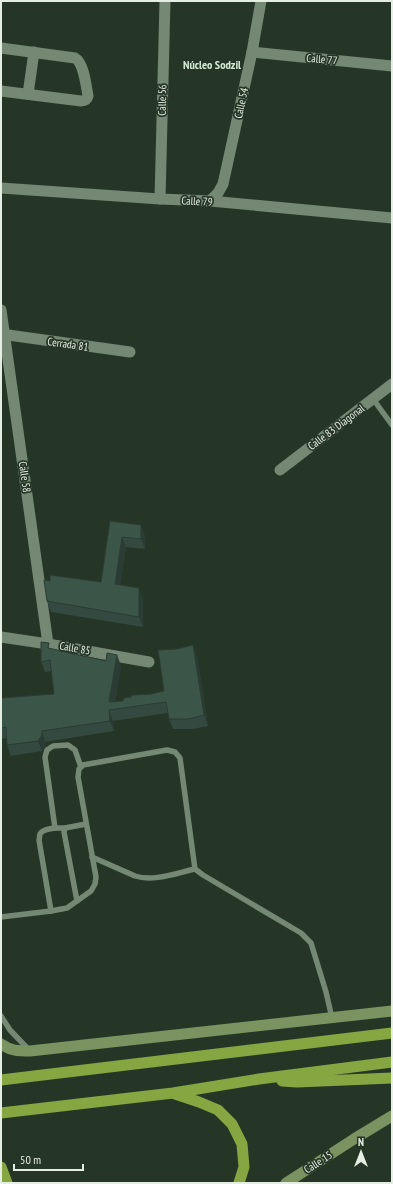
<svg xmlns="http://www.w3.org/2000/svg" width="393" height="1184" font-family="'PT Sans Narrow',sans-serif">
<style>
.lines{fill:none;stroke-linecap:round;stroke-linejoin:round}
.service{stroke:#758874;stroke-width:5.5}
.minor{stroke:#758874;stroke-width:11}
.secondary{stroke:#7b9361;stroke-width:11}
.trunk{stroke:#86a642;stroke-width:11}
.wall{fill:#34493f}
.shaded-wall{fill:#2a3c33}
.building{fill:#3c5549;stroke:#2a3c33}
.labels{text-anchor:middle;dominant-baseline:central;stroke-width:3.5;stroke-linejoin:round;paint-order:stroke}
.street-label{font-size:11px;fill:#e4eee3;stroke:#263626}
.neighbourhood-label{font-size:12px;font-weight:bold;fill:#d5ead5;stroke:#263626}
</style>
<rect width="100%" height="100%" fill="#263626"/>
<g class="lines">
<g class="service">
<path d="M373,399L392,425"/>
<path d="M55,828L45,757L47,750L53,746L68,745L75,750L81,767"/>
<path d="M92,857L135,876C154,882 176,873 195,869"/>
<path d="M77,901L64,832L65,828L86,824"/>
<path d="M51,911L39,840C40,838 39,836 40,834C44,827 58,828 65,828"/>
<path d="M1,917L51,911L67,908L91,891L95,884L96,877L78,777L79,769L83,765L167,750L175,752L180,758L195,869L203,875L301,933L311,943L326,992L332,1018"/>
<path d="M1,1016L10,1030L30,1051"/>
</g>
<g class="minor">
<path d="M1,48L75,58C84,63 86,86 88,96C87,100 85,101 81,101L1,91"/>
<path d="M252,52L392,66"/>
<path d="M28,94L34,52"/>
<path d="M1,188L160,199L210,201L392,218"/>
<path d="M160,199L165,1"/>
<path d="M210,201L218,193L223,184L252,52L261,1"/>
<path d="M1,310L48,644"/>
<path d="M1,334L130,352"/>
<path d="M280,470L392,384"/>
<path d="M1,637L48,644L149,662"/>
</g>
<g class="secondary">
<path d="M1,1044C11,1051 18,1051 30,1051L392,1011"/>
<path d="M286,1183L354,1139L392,1116"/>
</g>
<g class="trunk">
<path d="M1,1080L392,1033"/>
<path d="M282,1081L297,1082L392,1078"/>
<path d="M175,1094L199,1102L218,1110L232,1124L242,1144L244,1167L239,1183"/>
<path d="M1,1113L173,1093L259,1079L392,1062"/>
<path d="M1,1167L7,1183"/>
</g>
</g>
<g class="wall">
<path d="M110,521L145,535V549L126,547L120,585L143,599V627L51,612L47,601L50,581L101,582Z"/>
<path d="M51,649L121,666L115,701H123L131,697L151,694L164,691L197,656L208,726L193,729H173L169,719L168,713L113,721L114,731L45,742L46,746L42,751L11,756L7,745V738L1,739V698L54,694L51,671L45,672L41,662Z"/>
</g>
<g class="shaded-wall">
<path d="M141,525L145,535V549L141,539Z"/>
<path d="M122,537L126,547L119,595L115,584Z"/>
<path d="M139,588L143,599V627L139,617Z"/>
<path d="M193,645L197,656L208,726L204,715Z"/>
<path d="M117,655L121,666L114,710L109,702Z"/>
<path d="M109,710L113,721L114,731L110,721Z"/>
<path d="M42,731L45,742L46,746L42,751L38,741Z"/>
</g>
<g class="building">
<path d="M110,521L141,525V539L122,537L115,584L139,588V617L47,601L44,580L50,581V575L101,582Z"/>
<path d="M41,642L49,643L48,648L106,661L107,653L117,655L109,702L123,701L124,698L131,697L132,695L151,694L164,691L158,650L177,649L193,645L204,715L189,719H169L166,702L109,710L110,721L42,731V735L38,741L7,745L6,727L1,728V698L54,694L50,660L41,662Z"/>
</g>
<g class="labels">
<g class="street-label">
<text transform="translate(322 59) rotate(5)">Calle 77</text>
<text transform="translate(162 100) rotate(-89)">Calle 56</text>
<text transform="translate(241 103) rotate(-78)">Calle 54</text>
<text transform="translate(197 201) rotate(3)">Calle 79</text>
<text transform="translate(68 344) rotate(8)">Cerrada 81</text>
<text transform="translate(336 427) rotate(-37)">Calle 83 Diagonal</text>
<text transform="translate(25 477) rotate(82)">Calle 58</text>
<text transform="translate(75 648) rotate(10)">Calle 85</text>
<text transform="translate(318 1162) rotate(-33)">Calle 15</text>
</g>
<g class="neighbourhood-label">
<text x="212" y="64">Núcleo Sodzil</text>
</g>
</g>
<rect width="393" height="1184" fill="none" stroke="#e4eee3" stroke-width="4"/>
<g transform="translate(361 1152)" stroke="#263626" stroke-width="3" paint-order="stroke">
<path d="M0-3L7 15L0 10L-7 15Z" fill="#e4eee3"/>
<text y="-6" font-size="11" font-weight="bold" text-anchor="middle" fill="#e4eee3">N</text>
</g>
<path d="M14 1164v6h69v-6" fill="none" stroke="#e4eee3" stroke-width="2"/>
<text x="20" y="1164" font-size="12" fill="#e4eee3" stroke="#263626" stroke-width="3" paint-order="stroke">50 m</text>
</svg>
